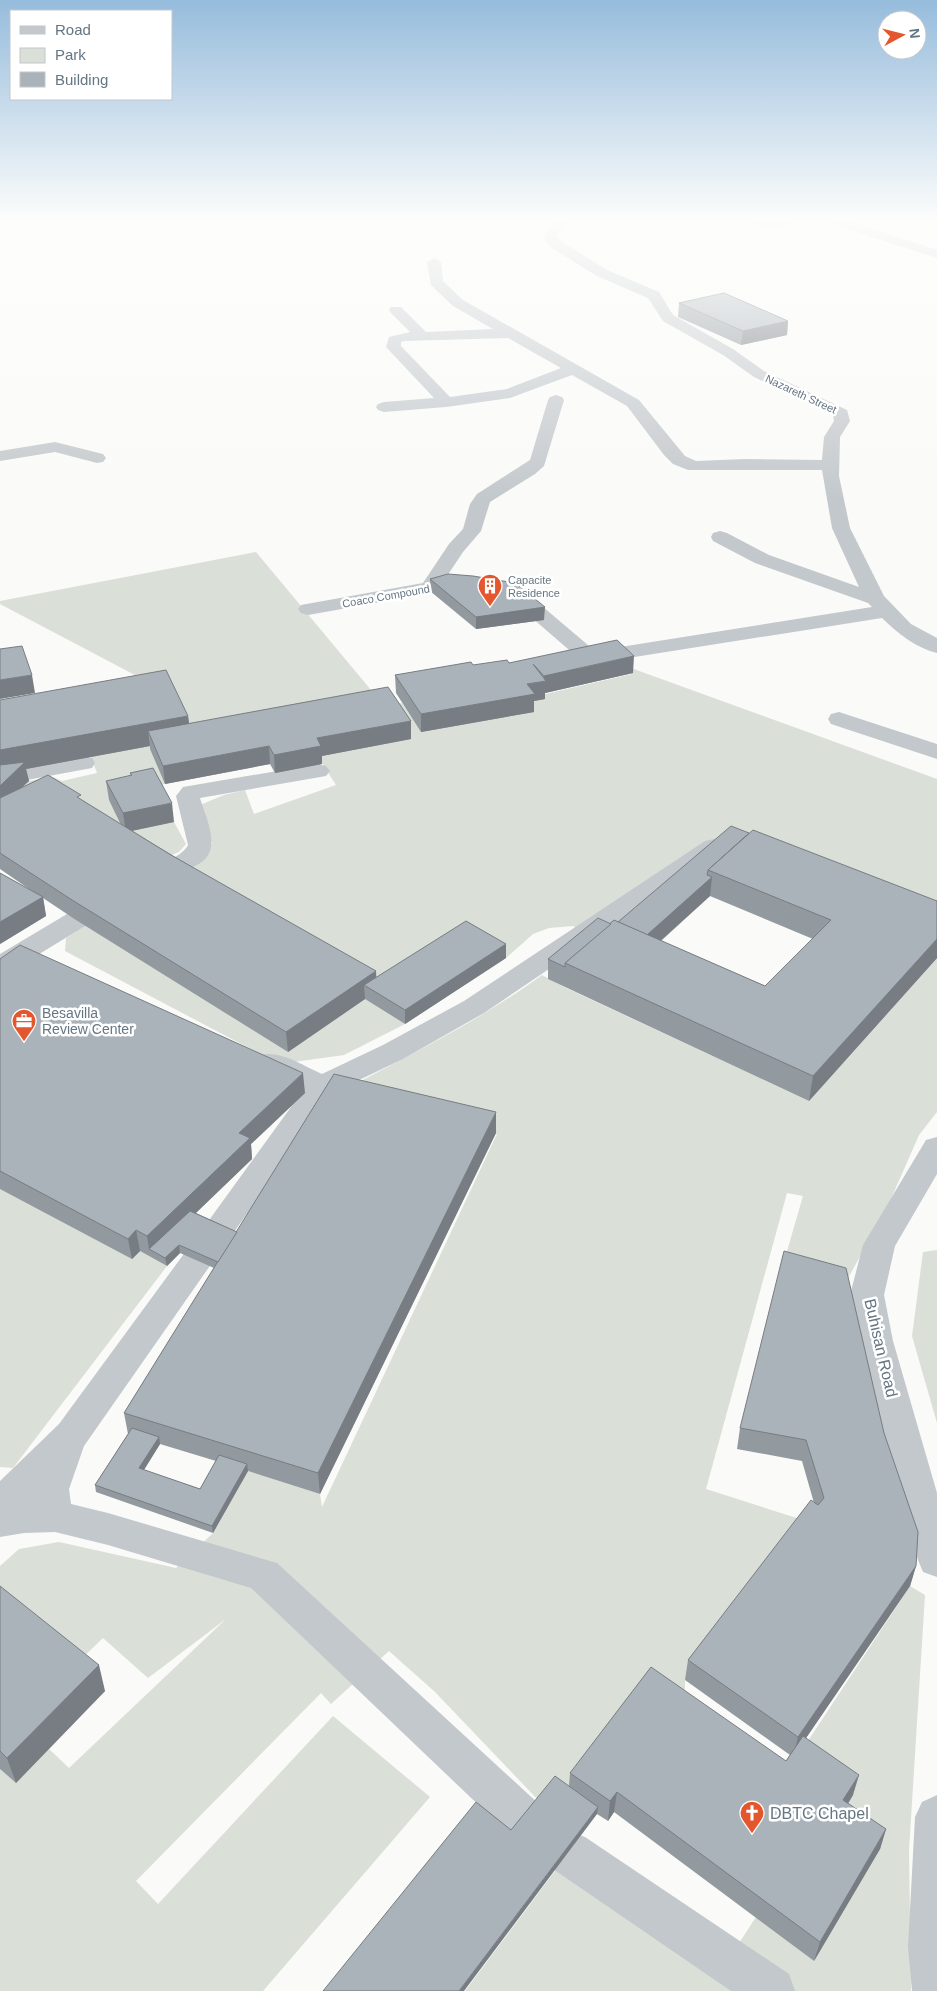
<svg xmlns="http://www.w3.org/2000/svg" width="937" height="1991" font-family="Arial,sans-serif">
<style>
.green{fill:#dadfd7}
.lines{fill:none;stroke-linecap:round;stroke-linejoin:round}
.minor{fill:#c3c8cc;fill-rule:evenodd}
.wall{fill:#929a9f;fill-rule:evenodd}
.shaded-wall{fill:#777d82}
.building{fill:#aab3b9;stroke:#777d82}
.labels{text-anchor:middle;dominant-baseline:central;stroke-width:5;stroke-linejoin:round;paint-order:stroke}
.far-street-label{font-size:11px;fill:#657683;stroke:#fff}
.far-poi-label{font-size:11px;fill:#657683;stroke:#fff;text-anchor:start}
.poi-label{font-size:14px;fill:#657683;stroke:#fff;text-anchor:start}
.near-street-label{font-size:16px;fill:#657683;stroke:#fff}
.near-poi-label{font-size:16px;fill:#657683;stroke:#fff;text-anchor:start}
</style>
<rect width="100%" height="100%" fill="#fafaf8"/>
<g class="green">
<path d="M256,552L381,702L151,749L165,784L133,792L126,832L174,822L186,844L179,852L155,862L0,809L29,781L53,777L62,781L97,773L91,757L169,693L0,604V601Z"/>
<path d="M631,668L937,779V928L731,844L597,938L573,926L549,928L533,934L506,958L377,991L174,874L205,856L212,843L198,816L200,805L224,795L245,790L254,814L336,785L318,757L411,739L388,705L402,703L422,732L527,702L541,695L632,674Z"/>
<path d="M85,925L365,999L405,1024L344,1055L279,1064L65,951L66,938Z"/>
<path d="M937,958V1112L919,1135L887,1208L842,1289L781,1272L803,1196L787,1193L706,1489L806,1521L685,1680V1713L568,1792L540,1802L435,1692L389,1651L331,1704L321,1693L136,1881L158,1904L333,1716L430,1797L263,1991H0V1769L16,1783L49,1749L69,1768L226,1619L148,1678L103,1638L74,1666L0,1606V1566L19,1549L59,1542L176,1568L213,1533L248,1471L320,1494L322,1507L497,1134L335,1095C405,1057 478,1022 542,975L564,987L809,1101Z"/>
<path d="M0,1189L140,1251L167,1266L13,1468L0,1467Z"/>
<path d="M937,1250V1423L912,1336L923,1252Z"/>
<path d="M910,1586L925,1595L909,1850L911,1991H465L558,1867L717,1977L756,1917L814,1961L798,1756Z"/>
</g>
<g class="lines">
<g class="minor">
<path d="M555,221H567L557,237L562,242L607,270L659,292L673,315L733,349L764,371L847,410L850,421L840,437L839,476L850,528L884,596L911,624L937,638V653C916,648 897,633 882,618L590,664L583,662L509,598L506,594L509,590L516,588L523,590L595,651L872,607L868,603L755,563L713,541L711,537L713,533L720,531L727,533L769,555L859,587L832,528L822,470H688L673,464L664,455L627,406L572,375L510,398L446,407L384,412L378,410L376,407L378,404L384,402L434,398L386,347L389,337L410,332L391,313L389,310L391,307H401L426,332L493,329L453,306L431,285L427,262L434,258L441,262L443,281L463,300L639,400L685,456L696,461L745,459L822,460L824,437L834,421L833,415L754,377L723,355L663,321L648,298L597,276L552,248L544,238ZM508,338L561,368L507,389L450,397L401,346V342L404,341Z"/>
<path d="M746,221H794L792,224L772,228L748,224Z"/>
<path d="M829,221H848L937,250V258L831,224Z"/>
<path d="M556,395L562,397L564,400L544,466L535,474L490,502L481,531L463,552L445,579L473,581L476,585L473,589L466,591L449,590L308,615L301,613L298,609L301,605L423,583L449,544L463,529L470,504L477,494L530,460L548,400L550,397Z"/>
<path d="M55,442L103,454L106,458L103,462L97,463L55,452L0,461V451Z"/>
<path d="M839,712L937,744V759L831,724L828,719L831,714Z"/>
<path d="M84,756L92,758L95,763L92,768L0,785V771Z"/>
<path d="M318,764L326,766L330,771L326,776L200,798C205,815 219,843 206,858C202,863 195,866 189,869C179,876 172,879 160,876L156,871C164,860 182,857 188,845L176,796L183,787Z"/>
<path d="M714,839L723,841L726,846L723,851L484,1013L403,1059L332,1093L229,1239L218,1243L207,1239L202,1231L207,1223L304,1089L260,1069L256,1062L260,1055C281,1050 303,1066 322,1074L383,1045L464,1001L705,841Z"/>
<path d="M76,912L85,914L89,920L85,926L10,972L0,974V954L67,914Z"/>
<path d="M937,1137V1174L895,1246L884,1295L893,1341L937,1493V1577L923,1572L918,1560L859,1341L850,1295L863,1245L926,1140Z"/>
<path d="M198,1248L210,1251L214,1260L84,1446L69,1489L71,1504L108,1513L277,1563L540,1805L547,1820L540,1835L525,1842L510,1835L251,1588L108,1545L55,1532L24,1533L0,1537V1481L59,1424L186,1251Z"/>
<path d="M937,1795V1991H912L908,1947L915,1817L922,1802Z"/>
<path d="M569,1831L585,1837L789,1974L795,1991H731L553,1869L547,1853L553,1837Z"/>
</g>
</g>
<g class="wall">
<path d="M679,303L788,321L787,335L741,345L678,317Z"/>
<path d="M430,579L544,620L476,629L430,591Z"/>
<path d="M509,663L633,673L545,693V699L534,701V712L421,732L396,693L395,675Z"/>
<path d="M0,700L188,716L189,723L411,721V739L322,756V764L275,773L270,764L165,784L150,749V746L26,769L29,781L21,788L82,800L121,825L109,800L106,781L131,776L130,773L174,822L132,831L376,977L506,944V958L405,1024L365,999L288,1052L76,920L43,898L46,916L0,944V873L32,891L0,869Z"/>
<path d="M749,833L937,901V958L809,1101L548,979V959L611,924L618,922ZM710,896L813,939L765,986L661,941Z"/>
<path d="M0,959L305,1093L251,1144L252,1159L196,1213L237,1232L496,1133L320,1494L248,1471L213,1533L96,1492L95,1485L128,1434L124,1413L214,1268L180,1253L167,1266L140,1251L132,1259L0,1189ZM160,1444L216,1461L200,1489L144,1470Z"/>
<path d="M740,1428L884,1433L916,1566L910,1586L806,1738L853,1795L848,1804L886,1829L880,1849L814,1961L614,1812L608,1821L597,1814L511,1830L569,1786L570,1773L786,1761L790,1755L685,1680L688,1660L814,1503L802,1461L737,1449Z"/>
<path d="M0,1586L105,1691L16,1783L0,1769Z"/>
</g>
<g class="shaded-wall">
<path d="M788,321L787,335L741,345L743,331Z"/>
<path d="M545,607L544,620L476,629V617Z"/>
<path d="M634,656L633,673L545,693V699L534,701V712L421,732V714L527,684L544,682V676Z"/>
<path d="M32,675L35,693L0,699V680Z"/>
<path d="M188,716L191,739L148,731L150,746L26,769L29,781L0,808V750Z"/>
<path d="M411,721V739L322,756V764L275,773L274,755L317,738Z"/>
<path d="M269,746L270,764L165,784L163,766Z"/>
<path d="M172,803L174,822L126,832L123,813Z"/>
<path d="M712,877L710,896L641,958L643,938Z"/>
<path d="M43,897L46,916L0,944V922Z"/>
<path d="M937,939V958L809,1101L813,1076Z"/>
<path d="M506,944V958L405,1024V1010Z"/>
<path d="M376,971L377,991L364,985L365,999L288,1052L286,1032Z"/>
<path d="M303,1073L305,1093L251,1144L252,1159L155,1252L149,1249L147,1236L239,1133Z"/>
<path d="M496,1112V1133L320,1494L318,1473Z"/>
<path d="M136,1230L140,1251L132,1259L128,1239Z"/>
<path d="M179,1245L180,1253L167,1266L165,1258Z"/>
<path d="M159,1437L160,1444L140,1476L139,1468Z"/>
<path d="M247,1464L248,1471L213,1533L212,1526Z"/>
<path d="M916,1566L910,1586L793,1757L798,1737Z"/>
<path d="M99,1665L105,1691L16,1783L7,1758Z"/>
<path d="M859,1775L853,1795L837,1820L843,1800Z"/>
<path d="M617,1792L614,1812L608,1821L610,1801Z"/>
<path d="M598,1807L597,1814L464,1991H459Z"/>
<path d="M886,1829L880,1849L814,1961L820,1942Z"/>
</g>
<g class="building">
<path d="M724,293L788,321L743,331L679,303Z"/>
<path d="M448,574L473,576L515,583L545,607L476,617L430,579Z"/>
<path d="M617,640L634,656L544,676L533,664L546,681L527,684L535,694L421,714L395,675L471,662L473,665L507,660L509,663Z"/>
<path d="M22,646L32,675L0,680V649Z"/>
<path d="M166,670L188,716L0,750V700Z"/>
<path d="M388,687L411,721L317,738L321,746L274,755L269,746L163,766L148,731Z"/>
<path d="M25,762L0,786V765Z"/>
<path d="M153,768L172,803L123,813L106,781L132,775L130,773Z"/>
<path d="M48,775L81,795L77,797L171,855L376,971L286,1032L72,900L0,853V798Z"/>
<path d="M731,826L749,833L708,870L707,875L712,877L647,935L618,922Z"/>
<path d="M753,830L937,901V939L813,1076L565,963L614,920L765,986L831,920L708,870Z"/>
<path d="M0,873L43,897L0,922Z"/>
<path d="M598,918L611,924L565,963V967L548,959Z"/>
<path d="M466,921L506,944L405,1010L364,985Z"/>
<path d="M20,945L303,1073L239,1133L250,1138L147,1236L136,1230L128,1239L0,1171V959Z"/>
<path d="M334,1074L496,1112L318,1473L124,1413Z"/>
<path d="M190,1211L237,1232L218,1262L179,1245L165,1258L149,1249Z"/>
<path d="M784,1251L846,1268L884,1433L918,1532L916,1566L798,1737L688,1660L811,1500L818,1505L824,1498L806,1440L740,1428Z"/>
<path d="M132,1428L159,1437L139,1468L200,1489L219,1455L247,1464L212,1526L95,1485Z"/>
<path d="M0,1586L99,1665L7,1758L0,1751Z"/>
<path d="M651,1667L786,1761L803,1736L859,1775L843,1800L886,1829L820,1942L617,1792L610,1801L570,1773Z"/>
<path d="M555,1776L598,1807L459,1991H323L476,1802L511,1830Z"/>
</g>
<linearGradient id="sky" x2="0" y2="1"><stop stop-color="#96bcdc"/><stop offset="0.44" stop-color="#fdfdfc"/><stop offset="1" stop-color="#fdfdfc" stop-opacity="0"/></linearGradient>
<rect width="937" height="500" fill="url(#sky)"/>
<defs>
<symbol id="building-pin" viewBox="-11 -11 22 30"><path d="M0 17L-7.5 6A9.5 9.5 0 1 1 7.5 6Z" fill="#e4572e" stroke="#fff"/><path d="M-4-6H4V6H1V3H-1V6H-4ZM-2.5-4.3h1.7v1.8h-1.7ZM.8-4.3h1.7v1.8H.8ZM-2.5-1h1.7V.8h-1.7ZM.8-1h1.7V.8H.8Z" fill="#fff"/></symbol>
<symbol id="office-pin" viewBox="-11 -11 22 30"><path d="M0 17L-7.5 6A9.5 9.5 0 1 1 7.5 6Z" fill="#e4572e" stroke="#fff"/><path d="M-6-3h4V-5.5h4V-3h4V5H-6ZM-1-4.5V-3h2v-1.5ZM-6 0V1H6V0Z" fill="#fff"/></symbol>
<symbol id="church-pin" viewBox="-11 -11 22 30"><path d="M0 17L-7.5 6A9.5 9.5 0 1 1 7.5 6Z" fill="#e4572e" stroke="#fff"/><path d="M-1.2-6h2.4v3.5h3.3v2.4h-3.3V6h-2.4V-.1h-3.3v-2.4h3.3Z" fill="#fff"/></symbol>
</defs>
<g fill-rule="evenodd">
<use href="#building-pin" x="476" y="572" width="28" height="38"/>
<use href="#office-pin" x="10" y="1007" width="28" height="38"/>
<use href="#church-pin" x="738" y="1799" width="28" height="38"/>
</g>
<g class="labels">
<g class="far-street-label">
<text transform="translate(801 394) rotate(25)">Nazareth Street</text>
<text transform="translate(386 596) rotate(-10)">Coaco Compound</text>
</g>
<g class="far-poi-label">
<text x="508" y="580">Capacite<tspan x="508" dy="13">Residence</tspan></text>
</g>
<g class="poi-label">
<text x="42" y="1013">Besavilla<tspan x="42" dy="16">Review Center</tspan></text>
</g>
<g class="near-street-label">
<text transform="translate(881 1348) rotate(77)">Buhisan Road</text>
</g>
<g class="near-poi-label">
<text x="770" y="1813">DBTC Chapel</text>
</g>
</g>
<rect x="10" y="10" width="162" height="90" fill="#ffffff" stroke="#c1c8cd"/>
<rect x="20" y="26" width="25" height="8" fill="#c3c8cc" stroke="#c1c8cd"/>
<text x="55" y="35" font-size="15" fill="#657683">Road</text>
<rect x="20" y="48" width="25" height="15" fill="#dadfd7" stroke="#c1c8cd"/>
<text x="55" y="60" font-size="15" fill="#657683">Park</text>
<rect x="20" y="72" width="25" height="15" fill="#aab3b9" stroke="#c1c8cd"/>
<text x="55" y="85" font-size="15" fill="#657683">Building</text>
<g transform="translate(902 35) rotate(83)"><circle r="24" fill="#ffffff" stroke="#c1c8cd"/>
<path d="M0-4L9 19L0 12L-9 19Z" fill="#e4572e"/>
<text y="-8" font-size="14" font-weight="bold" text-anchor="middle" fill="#657683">N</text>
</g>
</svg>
